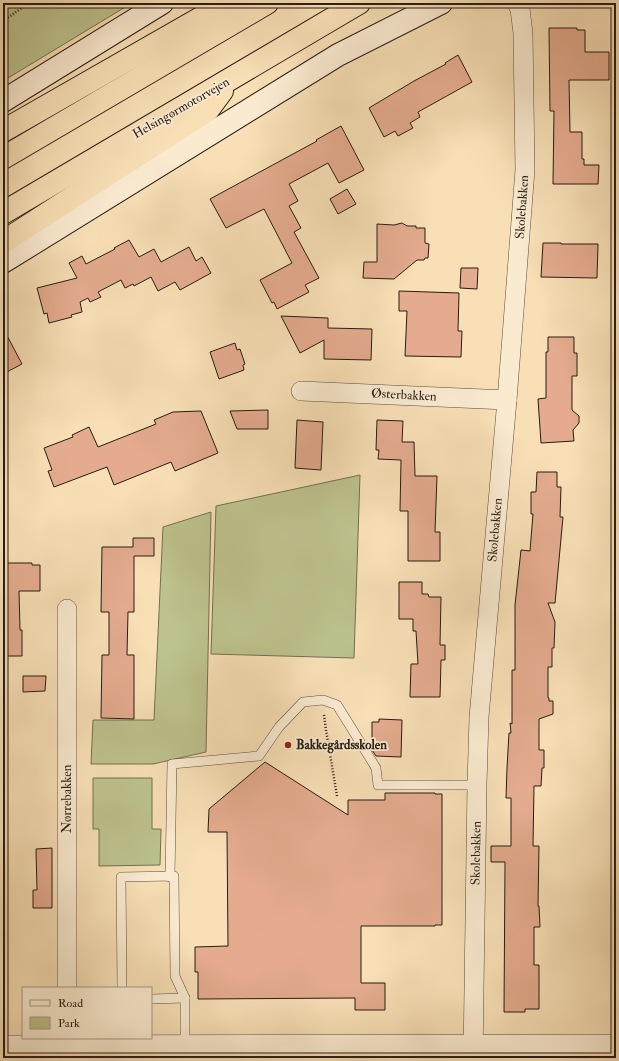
<svg xmlns="http://www.w3.org/2000/svg" width="619" height="1061" font-family="'IM FELL Double Pica',serif">
<style>
.green{fill:#bdc28e;stroke:#727050}
.building{fill:#e4ab8e;stroke:#271d13}
.lines{fill:none;stroke-linecap:round;stroke-linejoin:round}
.lane-casing{stroke:#5b4e3c;stroke-width:10}
.street-casing{stroke:#5b4e3c;stroke-width:20}
.secondary-casing{stroke:#271d13;stroke-width:24}
.highway-casing{stroke:#271d13;stroke-width:24}
.path{stroke:#271d13;stroke-width:2.5;stroke-dasharray:1 2;stroke-linecap:butt}
.lane{stroke:#faead0;stroke-width:9}
.street{stroke:#faead0;stroke-width:19}
.secondary{stroke:#faead0;stroke-width:22}
.highway{stroke:#f8dfb6;stroke-width:22}
.poi-dot{fill:#8f2418;stroke:#faead0;stroke-width:1.5}
.labels{text-anchor:middle;dominant-baseline:central;stroke-width:3.5;stroke-linejoin:round;paint-order:stroke}
.street-label{font-size:13px;fill:#271d13;stroke:#faead0}
.poi-label{font-size:13px;font-weight:bold;fill:#271d13;stroke:#faead0;text-anchor:start}
</style>
<rect width="100%" height="100%" fill="#f8dfb6"/>
<filter id="stains"><feTurbulence type="fractalNoise" baseFrequency=".005" numOctaves="4"/><feColorMatrix values="0 0 0 0 .2 0 0 0 0 .09 0 0 0 0 .02 0 0 0 .5 -.17"/></filter>
<radialGradient id="worn" r=".72"><stop offset=".6" stop-color="#630" stop-opacity="0"/><stop offset="1" stop-color="#630" stop-opacity=".3"/></radialGradient>
<g class="green">
<path d="M3,3H132L3,81Z"/>
<path d="M360,475L354,658L211,654L216,506Z"/>
<path d="M211,512L206,752L153,764H91L93,720H154L163,527Z"/>
<path d="M93,778H152V829H161L160,865L99,866V829H93Z"/>
</g>
<g class="building">
<path d="M549,28H577V30H585V52H609V80H569L570,132H582V159H584V165H599L598,184H553L554,111H550Z"/>
<path d="M458,55L472,82L418,112L420,117L410,123L413,128L398,136L395,131L384,137L369,108L414,81L446,64L445,63Z"/>
<path d="M341,126L364,170L339,183L328,163L289,184L298,201L289,206L301,228L294,232L319,278L305,285L309,292L277,309L274,302L272,303L260,280L292,263L264,209L226,228L210,199L317,141L316,140Z"/>
<path d="M347,189L356,204L338,214L330,199Z"/>
<path d="M402,223L407,226H416V228H425V243L429,244L428,258H425L424,260H417L394,279L363,278L364,262H377V224L394,225Z"/>
<path d="M129,240L139,257L154,249L161,262L189,247L196,261L202,257L211,273L180,290L175,282L158,291L151,277L134,286L133,284L125,288L121,280L98,292L101,297L90,302L88,298L80,302L82,312L71,315L72,317L49,323L47,313L44,314L37,288L77,278L69,263L82,256L86,264L115,249L114,248Z"/>
<path d="M543,243H561V244H598L597,278L541,277Z"/>
<path d="M461,268H478L477,289L460,288Z"/>
<path d="M399,291L459,293L458,331H462L461,357L405,356L407,311H399Z"/>
<path d="M281,316L328,318V328L372,329L371,360L324,359V340L300,353Z"/>
<path d="M3,328L22,364L3,374Z"/>
<path d="M548,337H574V353H577V376H572V410L579,416V423L573,430L574,441L541,443L538,399L546,398V352H548Z"/>
<path d="M235,343L237,350L240,349L245,364L243,365L244,370L219,379L210,352Z"/>
<path d="M268,410V429H237L230,411Z"/>
<path d="M201,411L218,453L175,471L171,462L114,485L107,467L54,487L48,471L52,470L44,448L73,437L72,435L89,427L98,447L156,424L154,420L173,412Z"/>
<path d="M297,420L323,422L321,470L295,468Z"/>
<path d="M377,420L403,421L402,442H414L415,476H437L435,532H440V561H408V511H400L401,460L378,459L379,450H376Z"/>
<path d="M537,472H557V487H561L560,517H563L555,603H548L555,622L554,648H552V667H548V698H549V701H553V714L539,719V750H544V768H542L541,786H534L533,846H539L538,906H539L540,927H534V965H539V1009H525V1012H504L505,862H491V846H511V798H506L507,768L509,733H511L510,723L512,724V670H515V605L521,550L530,551L533,514H531V492H536Z"/>
<path d="M133,538H154V556H134V612H128L127,655H134V719L101,718L102,655H109V612H101L102,547H133Z"/>
<path d="M3,563H32V565H40V591H19L20,630H22V656H3Z"/>
<path d="M399,582H422V594H428L429,597H441L440,645H445V660H441L440,697H410L411,664H418L416,631H413V619H399Z"/>
<path d="M23,676H46L45,691L23,692Z"/>
<path d="M379,719L402,720L401,757L376,756L372,750V722H379Z"/>
<path d="M265,762L348,815V800H385V793H435V794H442V925H435V926H361V983H385V1010H355V998L198,999V972H195V947L228,946L227,832H208L209,809Z"/>
<path d="M52,848V908H33V890H37L36,849Z"/>
</g>
<g class="lines">
<defs>
<g id="lane">
<path d="M170,877L172,764L259,756L279,727L303,702L323,700L337,705L347,721L376,768L378,785H477"/>
<path d="M122,988L121,877L174,876L175,976L185,998V1045"/>
<path d="M151,999L185,998"/>
</g>
<g id="street">
<path d="M301,391L507,400"/>
<path d="M67,609V988"/>
<path d="M3,1045L616,1044"/>
<path d="M473,1058L477,785L479,717L507,400L525,170L523,33L520,9L517,3"/>
</g>
<g id="secondary">
<path d="M3,101L162,3"/>
<path d="M3,262L338,55L441,3"/>
</g>
<g id="highway">
<path d="M3,131L227,3"/>
<path d="M3,158L267,3"/>
<path d="M3,213L359,3"/>
<path d="M3,242L208,110L222,91"/>
</g>
</defs>
<use href="#lane" class="lane-casing"/>
<use href="#street" class="street-casing"/>
<use href="#secondary" class="secondary-casing"/>
<use href="#highway" class="highway-casing"/>
<g class="path">
<path d="M3,21L29,3"/>
<path d="M324,715L326,730L337,796"/>
</g>
<use href="#lane" class="lane"/>
<use href="#street" class="street"/>
<use href="#secondary" class="secondary"/>
<use href="#highway" class="highway"/>
</g>
<circle class="poi-dot" cx="288" cy="745" r="4"/>
<g class="labels">
<g class="street-label">
<text transform="translate(181 108) rotate(-30)">Helsingørmotorvejen</text>
<text transform="translate(522 207) rotate(-86)">Skolebakken</text>
<text transform="translate(404 395) rotate(3)">Østerbakken</text>
<text transform="translate(495 530) rotate(-85)">Skolebakken</text>
<text transform="translate(67 799) rotate(-90)">Nørrebakken</text>
<text transform="translate(476 853) rotate(-89)">Skolebakken</text>
</g>
<g class="poi-label">
<text x="296" y="745">Bakkegårdsskolen</text>
</g>
</g>
<rect width="619" height="1061" fill="none" stroke="#f8dfb6" stroke-width="16"/>
<rect x="4" y="4" width="611" height="1053" fill="none" stroke="#271d13" stroke-width="2"/>
<rect x="8" y="8" width="603" height="1045" fill="none" stroke="#271d13"/>
<rect x="22" y="987" width="130" height="52" fill="#faead0" stroke="#a69884"/>
<rect x="30" y="1000" width="20" height="6" fill="#faead0" stroke="#a69884"/>
<text x="58" y="1007" font-size="12" fill="#271d13">Road</text>
<rect x="30" y="1017" width="20" height="12" fill="#bdc28e" stroke="#a69884"/>
<text x="58" y="1027" font-size="12" fill="#271d13">Park</text>
<rect width="100%" height="100%" filter="url(#stains)"/>
<rect width="100%" height="100%" fill="url(#worn)"/>
</svg>
